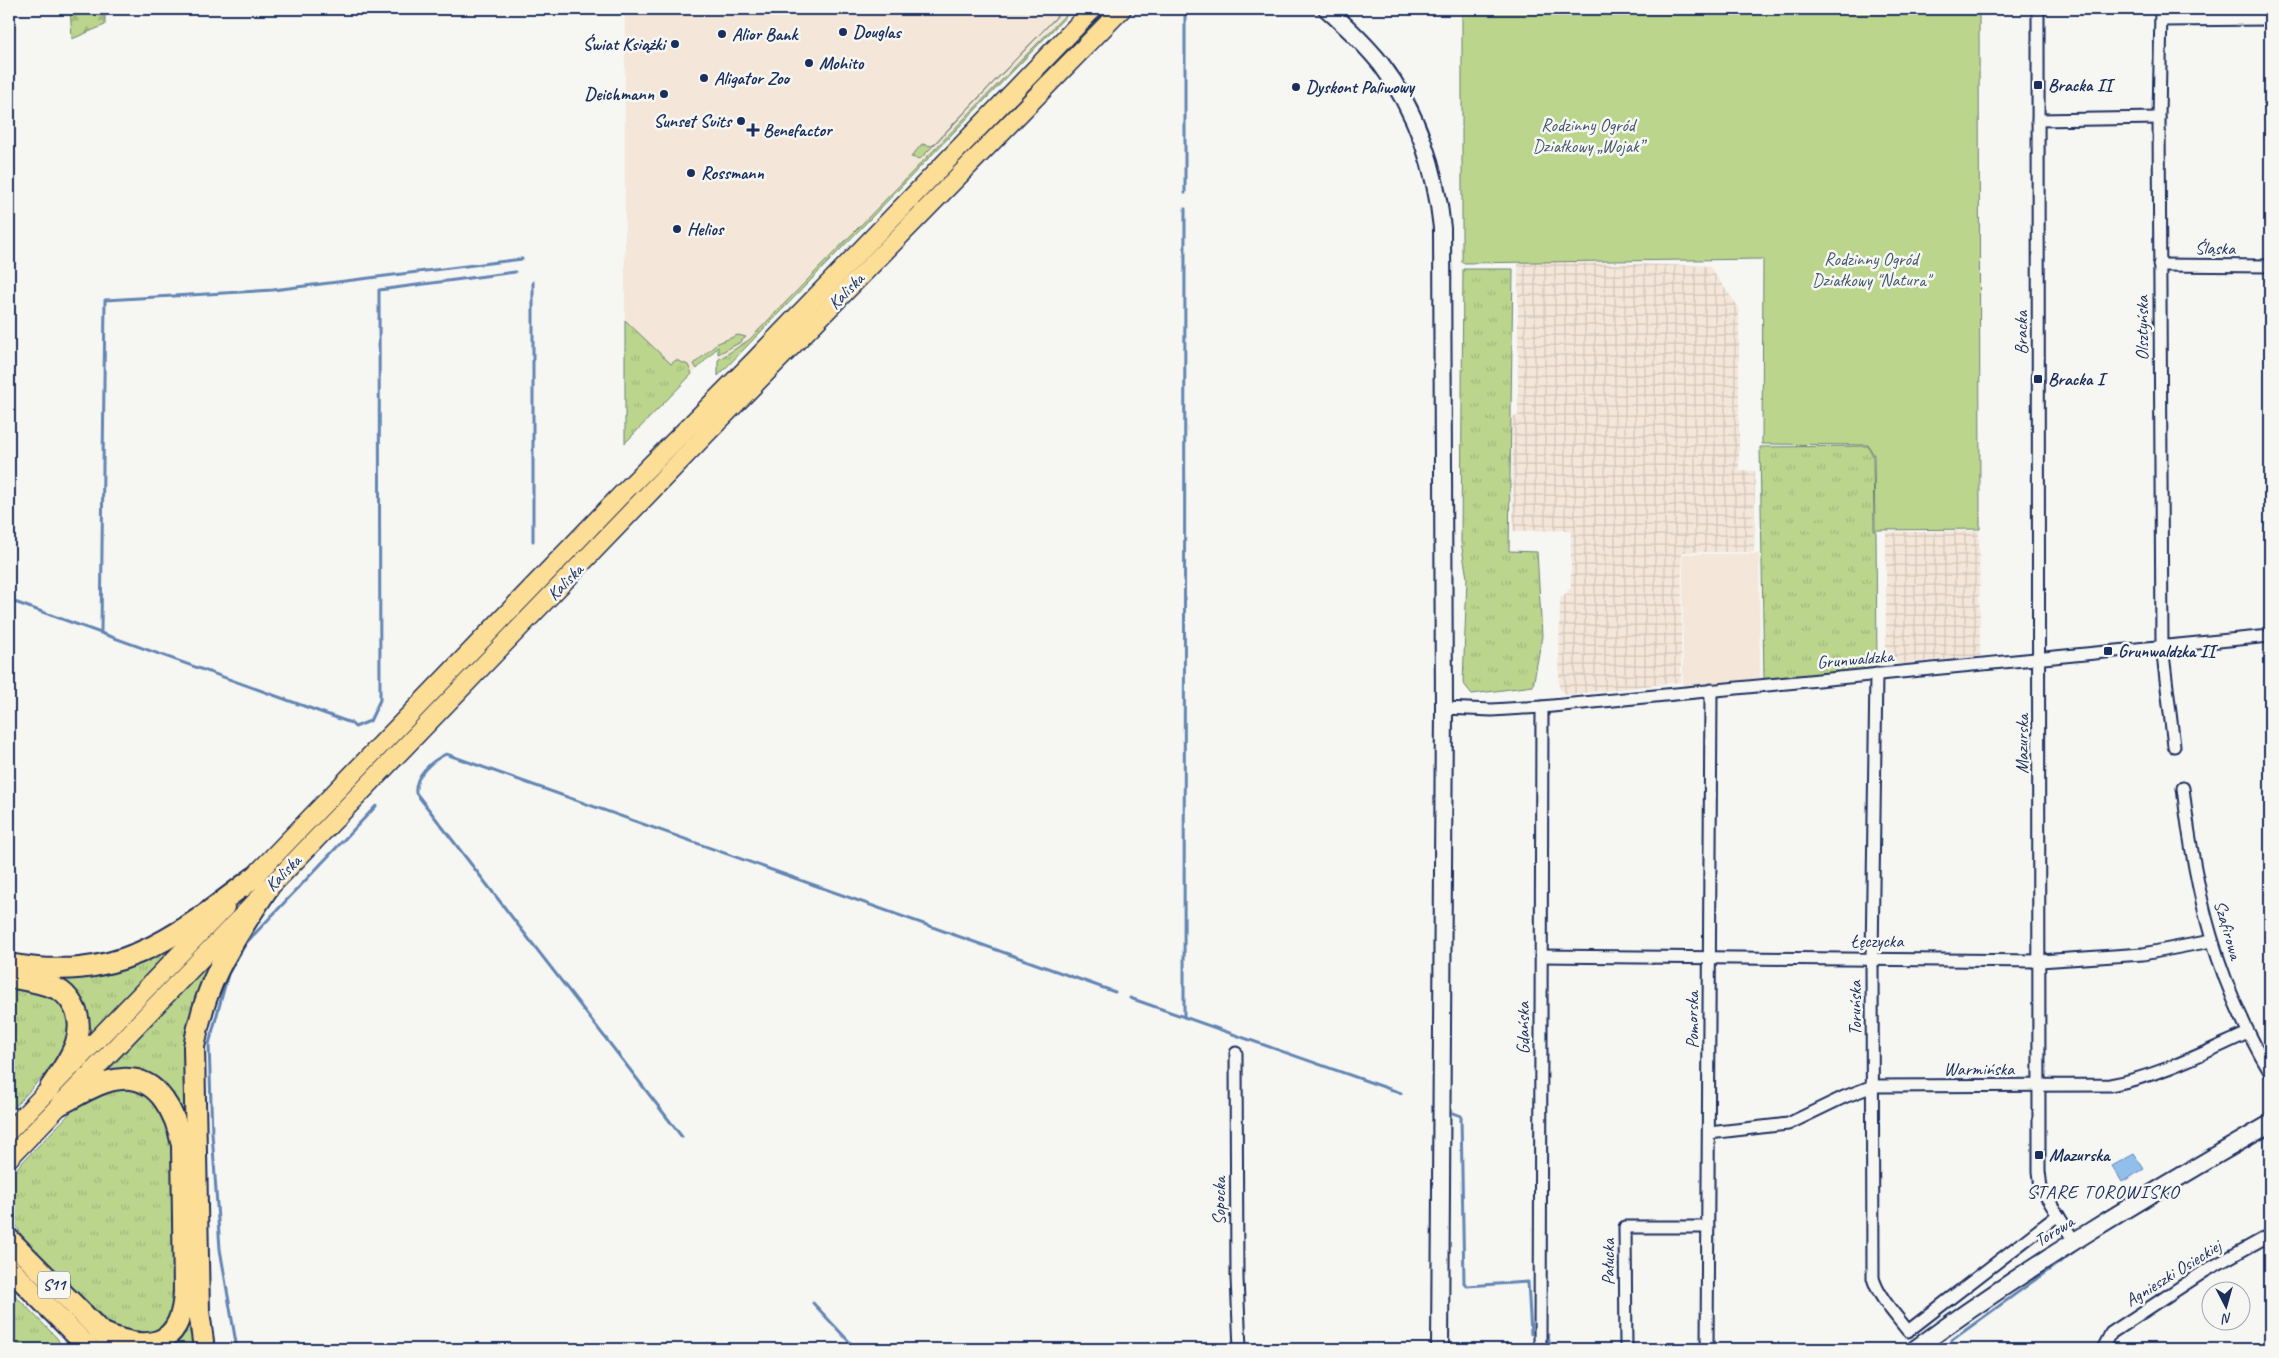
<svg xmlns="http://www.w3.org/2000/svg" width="2279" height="1358" font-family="Caveat,sans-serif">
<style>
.built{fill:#f4e6d9}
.industrial{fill:url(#industrial-grid)}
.grass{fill:url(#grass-tufts);stroke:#6b8276}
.forest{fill:url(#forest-firs);stroke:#6b8276}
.garden{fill:#bbd58d;stroke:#6b8276}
.water{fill:#91bfeb;stroke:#6285b3}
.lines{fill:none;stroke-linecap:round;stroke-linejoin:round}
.stream{stroke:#6285b3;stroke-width:3}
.street-casing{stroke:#1b2f5e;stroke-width:15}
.secondary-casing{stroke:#1b2f5e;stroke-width:20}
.primary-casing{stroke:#1b2f5e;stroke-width:21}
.highway-casing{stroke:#1b2f5e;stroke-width:24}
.street{stroke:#f6f6f2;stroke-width:11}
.secondary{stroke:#f6f6f2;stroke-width:16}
.primary{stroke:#fdde96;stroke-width:18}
.highway{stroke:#fdde96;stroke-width:20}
.poi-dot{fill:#1b2f5e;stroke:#f6f6f2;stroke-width:2}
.labels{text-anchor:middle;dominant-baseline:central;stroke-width:5;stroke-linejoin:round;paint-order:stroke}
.shield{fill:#f6f6f2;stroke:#5d6b8a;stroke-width:1}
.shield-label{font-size:16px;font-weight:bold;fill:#1b2f5e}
.poi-label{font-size:18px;font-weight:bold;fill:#1b2f5e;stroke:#f6f6f2;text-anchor:start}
.park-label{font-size:18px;fill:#43586a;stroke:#f6f6f2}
.street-label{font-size:18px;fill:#1b2f5e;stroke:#f6f6f2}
.neighbourhood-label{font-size:19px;letter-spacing:1px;fill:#1b2f5e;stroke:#f6f6f2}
</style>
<defs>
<pattern id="industrial-grid" width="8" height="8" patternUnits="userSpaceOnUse" patternTransform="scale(1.25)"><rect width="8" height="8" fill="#f4e6d9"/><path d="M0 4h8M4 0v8" fill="none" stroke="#d1c6bd"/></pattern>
<pattern id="grass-tufts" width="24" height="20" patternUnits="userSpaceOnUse" patternTransform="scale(1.25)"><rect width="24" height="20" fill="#bbd58d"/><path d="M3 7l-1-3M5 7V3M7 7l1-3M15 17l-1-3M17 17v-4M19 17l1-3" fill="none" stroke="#a0b77c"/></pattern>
<pattern id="forest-firs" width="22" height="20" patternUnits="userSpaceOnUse" patternTransform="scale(1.25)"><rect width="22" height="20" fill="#bbd58d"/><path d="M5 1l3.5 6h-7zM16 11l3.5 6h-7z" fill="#a0b77c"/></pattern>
</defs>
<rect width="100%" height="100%" fill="#f6f6f2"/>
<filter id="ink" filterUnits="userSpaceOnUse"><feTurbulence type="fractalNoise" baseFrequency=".02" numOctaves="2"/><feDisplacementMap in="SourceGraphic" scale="10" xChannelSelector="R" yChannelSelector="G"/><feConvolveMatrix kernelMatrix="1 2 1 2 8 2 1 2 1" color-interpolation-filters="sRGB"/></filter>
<g filter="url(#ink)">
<g class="built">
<path d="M625,9H1073L718,376V347L625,443Z"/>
<path d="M1683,554H1759L1760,678L1683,686Z"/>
</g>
<g class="industrial">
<path d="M1518,261L1709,266L1739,308V470L1755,471L1754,552H1682L1681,682L1564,695L1559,687L1560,599L1571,588V530L1513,531L1512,416H1518Z"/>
<path d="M1979,531L1980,656L1899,664L1889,656L1886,649V532Z"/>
</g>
<g class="grass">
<path d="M1064,9L928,151L920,159L911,157L922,144L932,146Z"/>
<path d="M1071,9H1073L718,376V360L749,340Z"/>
<path d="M1463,269H1513L1509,551L1537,552L1542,636L1533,686L1472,694L1463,683L1467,578L1461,542Z"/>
<path d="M625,320L671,364L676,360L688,365L692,374L625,443Z"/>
<path d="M738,335L746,337L739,343L718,354V347L697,369L694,364L718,343Z"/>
<path d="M1868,446L1873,456L1874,531H1876L1877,668L1764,679L1760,447Z"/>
<path d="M176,943L86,1037L40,974Z"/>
<path d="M218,954L188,1137L176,1102L105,1074Z"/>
<path d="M9,983L30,988L61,1001L73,1020L59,1059L9,1113Z"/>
<path d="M111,1088L138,1089L152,1095L173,1130L179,1297L166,1325L150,1335L127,1332L112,1325L26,1244L16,1225L9,1217V1176L79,1104Z"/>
<path d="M9,1289L57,1338L63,1349H9Z"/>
<path d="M189,1312L197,1349H156Z"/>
</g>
<path class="forest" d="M70,9H105V25L72,39Z"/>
<path class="garden" d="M1462,9H1979L1980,529L1875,530L1874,455L1868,445L1762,444L1763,259L1462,263Z"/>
<path class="water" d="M2134,1154L2144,1169L2122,1182L2112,1166Z"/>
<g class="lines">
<g class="stream">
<path d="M1185,193V9"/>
<path d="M533,541V282"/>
<path d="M9,600L351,723L355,727L370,721L380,700L379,290L515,272"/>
<path d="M101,632L105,300L273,290L522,259"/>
<path d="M1130,998L1401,1093"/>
<path d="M1184,1017L1185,209"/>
<path d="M1453,1113L1461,1116L1464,1283L1467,1286L1528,1282L1531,1334"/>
<path d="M682,1137L416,793C414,776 431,761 446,754L1115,992"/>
<path d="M813,1303L856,1349"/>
<path d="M1548,1335L1550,1349"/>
<path d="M1952,1340L2079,1248"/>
<path d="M237,1349L220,1249L212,1133L209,1044L228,974L246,943L376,806"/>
<path d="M1939,1349L1943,1347"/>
</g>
<defs>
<g id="street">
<path d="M2038,9L2039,1171L2041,1188L2074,1241"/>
<path d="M2161,9L2159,118L2162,646L2174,746"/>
<path d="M2161,20L2270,19"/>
<path d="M2038,120L2159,118"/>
<path d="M2159,265L2270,266"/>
<path d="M1876,674L1872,958L1873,1278C1879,1298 1895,1314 1908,1331L2058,1215"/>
<path d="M1444,708L1492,710L1542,707L2270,636"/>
<path d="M2183,788C2195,892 2216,981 2270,1072"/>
<path d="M1541,956L2040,961L2143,954L2211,941"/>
<path d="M1236,1053L1237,1278L1240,1349"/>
<path d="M1709,1133L1788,1124L1844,1097L1873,1086L2110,1085C2159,1076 2203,1053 2248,1033"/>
<path d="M1540,1349L1542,707"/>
<path d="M1626,1349L1625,1227H1708"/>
<path d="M1707,1349L1711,690"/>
<path d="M2103,1349L2111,1333L2205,1271L2270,1235"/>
</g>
<g id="secondary">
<path d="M1327,9C1346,26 1365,44 1381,64C1417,111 1436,170 1442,228L1444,708L1440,1349"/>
<path d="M1915,1349C2028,1266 2149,1194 2270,1124"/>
</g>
<g id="primary">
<path d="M243,888L621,495L754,361L1093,9"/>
<path d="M9,1131L225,907"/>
<path d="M9,1158L709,431L1122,9"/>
</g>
<g id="highway">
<path d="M9,964C117,984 172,940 253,878"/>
<path d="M9,977C25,980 42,982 57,989C64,992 69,998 73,1005C90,1034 66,1063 50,1088"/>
<path d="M61,1104C79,1095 101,1080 122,1079C159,1076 176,1115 182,1145L184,1291C182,1350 145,1352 99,1331"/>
<path d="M9,1239L108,1339"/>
<path d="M9,1268L90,1349"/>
<path d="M204,1349L199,1311L194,1047C206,978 231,945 268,888"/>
</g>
</defs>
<use href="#street" class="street-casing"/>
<use href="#secondary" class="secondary-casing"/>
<use href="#primary" class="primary-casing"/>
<use href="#highway" class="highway-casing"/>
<use href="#street" class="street"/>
<use href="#secondary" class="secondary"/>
<use href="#primary" class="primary"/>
<use href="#highway" class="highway"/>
</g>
</g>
<g class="poi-dot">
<circle cx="843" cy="32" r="5"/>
<circle cx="722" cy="34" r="5"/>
<circle cx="675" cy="44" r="5"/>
<circle cx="809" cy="63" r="5"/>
<circle cx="704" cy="78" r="5"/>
<rect x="2033" y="80" width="10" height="10" rx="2.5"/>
<circle cx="1296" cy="87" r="5"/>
<circle cx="664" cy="94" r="5"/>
<circle cx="741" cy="121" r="5"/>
<path d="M750.5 122.5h5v5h5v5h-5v5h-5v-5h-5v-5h5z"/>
<circle cx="691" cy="173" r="5"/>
<circle cx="677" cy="229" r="5"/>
<rect x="2033" y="374" width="10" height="10" rx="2.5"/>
<rect x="2103" y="646" width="10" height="10" rx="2.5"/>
<rect x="2034" y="1150" width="10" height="10" rx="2.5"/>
</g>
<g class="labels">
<rect class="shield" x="38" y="1271.5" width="32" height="27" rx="4"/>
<g class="shield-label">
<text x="54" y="1285">S11</text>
</g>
<g class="poi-label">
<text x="853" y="32">Douglas</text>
<text x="732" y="34">Alior Bank</text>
<text x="665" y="44" text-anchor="end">Świat Książki</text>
<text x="819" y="63">Mohito</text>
<text x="714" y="78">Aligator Zoo</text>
<text x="2048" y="85">Bracka II</text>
<text x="1306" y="87">Dyskont Paliwowy</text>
<text x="654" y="94" text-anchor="end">Deichmann</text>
<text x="731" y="121" text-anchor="end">Sunset Suits</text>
<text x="763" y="130">Benefactor</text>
<text x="701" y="173">Rossmann</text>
<text x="687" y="229">Helios</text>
<text x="2048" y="379">Bracka I</text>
<text x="2118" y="651">Grunwaldzka II</text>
<text x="2049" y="1155">Mazurska</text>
</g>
<g class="park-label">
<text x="1588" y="125">Rodzinny Ogród<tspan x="1588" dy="21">Działkowy „Wojak”</tspan></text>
<text x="1871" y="259">Rodzinny Ogród<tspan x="1871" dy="21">Działkowy "Natura"</tspan></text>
</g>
<g class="street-label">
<text transform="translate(2215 248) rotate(1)">Śląska</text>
<text transform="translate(846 291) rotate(-46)">Kaliska</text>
<text transform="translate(2142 328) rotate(-90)">Olsztyńska</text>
<text transform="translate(2021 333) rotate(-90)">Bracka</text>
<text transform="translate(565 582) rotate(-46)">Kaliska</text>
<text transform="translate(1855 659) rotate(-5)">Grunwaldzka</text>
<text transform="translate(2022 744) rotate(-90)">Mazurska</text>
<text transform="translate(283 873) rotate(-46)">Kaliska</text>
<text transform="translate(2228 930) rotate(74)">Szafirowa</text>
<text x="1877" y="941">Łęczycka</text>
<text transform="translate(1855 1008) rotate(-90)">Toruńska</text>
<text transform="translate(1692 1020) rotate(-90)">Pomorska</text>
<text transform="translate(1523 1028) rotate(-90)">Gdańska</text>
<text x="1979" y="1069">Warmińska</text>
<text transform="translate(1219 1201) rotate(-90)">Sopocka</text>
<text transform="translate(2054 1231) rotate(-32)">Torowa</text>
<text transform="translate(1608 1262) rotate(-90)">Pałucka</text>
<text transform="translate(2173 1273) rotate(-32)">Agnieszki Osieckiej</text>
</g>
<g class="neighbourhood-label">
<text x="2103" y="1192">STARE TOROWISKO</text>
</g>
</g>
<rect width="2279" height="1358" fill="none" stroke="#f6f6f2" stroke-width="30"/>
<rect x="15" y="15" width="2249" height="1328" fill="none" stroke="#1b2f5e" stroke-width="2" filter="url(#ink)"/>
<g transform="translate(2226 1306) rotate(174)"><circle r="24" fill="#f6f6f2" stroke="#9ea6b7"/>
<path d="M0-4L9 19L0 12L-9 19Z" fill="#1b2f5e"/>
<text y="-8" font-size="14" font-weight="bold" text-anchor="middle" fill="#1b2f5e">N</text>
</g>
</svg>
